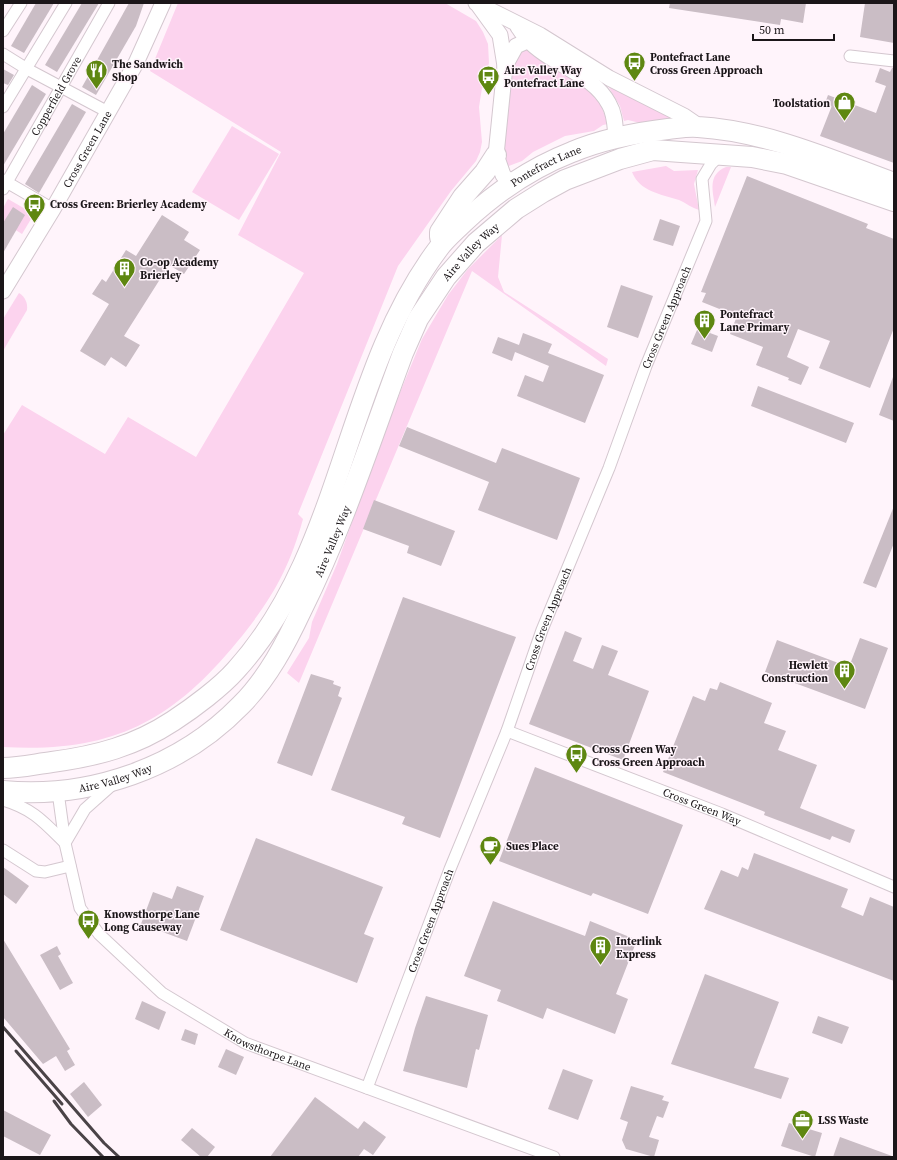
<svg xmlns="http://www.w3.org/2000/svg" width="897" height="1160" font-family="'Source Serif 4',serif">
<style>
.green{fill:#fcd3ee}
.building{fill:#cabdc5}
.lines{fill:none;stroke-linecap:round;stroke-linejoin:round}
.street-casing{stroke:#d4c7cf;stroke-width:13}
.secondary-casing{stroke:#d4c7cf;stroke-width:17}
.highway-casing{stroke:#d4c7cf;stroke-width:22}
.street{stroke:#fff;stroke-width:11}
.secondary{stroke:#fff;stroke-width:15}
.highway{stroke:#fff;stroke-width:20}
.rail{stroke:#4a4347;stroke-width:3}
.labels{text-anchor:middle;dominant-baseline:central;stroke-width:3;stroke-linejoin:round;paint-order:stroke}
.poi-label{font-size:11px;font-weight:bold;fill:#1b1619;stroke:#fff4fb;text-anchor:start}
.street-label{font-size:11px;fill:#1b1619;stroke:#fff4fb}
</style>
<rect width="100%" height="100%" fill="#fff4fb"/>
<g class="green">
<path d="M178,3H445L476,21L483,32L488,44L489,63L482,88L479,107L482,142L480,152L476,161L451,191L398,266L298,514L303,519C289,570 270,602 237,642C170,724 109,753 3,747V435L22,405L105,454L128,417L196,457L304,273L238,235L281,152L150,71Z"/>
<path d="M527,47L585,86L600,103L608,124L603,125L594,131L565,136L533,152L522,161L506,167L503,151L512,68L516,55Z"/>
<path d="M609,85L678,119L640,123L628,120L624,121L620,106L608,86Z"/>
<path d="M232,126L279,154L239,220L192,192Z"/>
<path d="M666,166L674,171L698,170L694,184L699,210C692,208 686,203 679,200C661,194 640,192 632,172Z"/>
<path d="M726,167H731L715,207C713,191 707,175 726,167Z"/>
<path d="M8,199L34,214L22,234L3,222V208Z"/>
<path d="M502,235L498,277L504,292L608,359L606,366L472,271L299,683L287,673L309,638L312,622L337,564L387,424L422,339L448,295L468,269Z"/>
<path d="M19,293C25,297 28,303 27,310L3,351V319Z"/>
</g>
<g class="building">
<path d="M36,3H54L24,53L11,46Z"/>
<path d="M82,3H99L57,72L45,65Z"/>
<path d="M129,3H144L136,26L96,95L82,87Z"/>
<path d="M670,3H806L803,23L781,19L780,25L669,8Z"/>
<path d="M865,3H894V43L860,37Z"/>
<path d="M880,68L890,72L892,68H894V163L820,136L831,108L824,106L828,95L876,113L886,86L875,82Z"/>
<path d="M3,69L14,75L8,85L3,83Z"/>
<path d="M32,85L46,94L3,166V134Z"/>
<path d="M72,104L86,112L39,193L25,184Z"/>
<path d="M747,176L868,224L866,228L894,239V328L870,388L819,368L830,341L798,329L787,357L809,367L801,385L788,380L789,378L756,365L763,347L730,334L737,316L702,302L706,293L701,292Z"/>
<path d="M13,207L25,215L3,253V223Z"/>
<path d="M162,215L189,232L184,240L200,250L184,274L169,265L124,336L140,345L126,367L111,357L105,366L80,351L109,304L92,294L102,279L106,282L126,250L136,256Z"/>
<path d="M660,219L680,226L673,246L653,240Z"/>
<path d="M621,285L653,296L638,338L607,327Z"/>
<path d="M700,323L712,328L710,333L718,336L712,352L691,344Z"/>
<path d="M523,333L552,344L548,353L604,375L585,423L517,396L525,375L543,382L549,366L515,352L512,361L492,353L498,337L519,345Z"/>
<path d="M893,377H894V421L879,415Z"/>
<path d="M758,386L854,423L846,443L751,406Z"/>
<path d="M407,427L496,463L502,448L580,478L557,540L478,510L489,482L399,446Z"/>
<path d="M374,500L455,531L441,566L407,553L409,546L363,529Z"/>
<path d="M894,506V543L876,588L863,583Z"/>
<path d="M403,597L516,637L440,838L402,824L405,817L331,790Z"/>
<path d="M565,631L582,638L573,661L593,669L602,645L618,651L608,675L649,691L623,760L529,724Z"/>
<path d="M860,638L888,648L865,709L765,672L777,640L849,667Z"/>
<path d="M311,674L334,681L333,684L341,687L338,696L342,698L312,776L277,763Z"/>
<path d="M720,682L772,703L764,723L786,731L778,750L817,765L800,808L855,830L850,843L832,836L830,840L764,815L765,812L663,772L693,696L705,701L710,688L717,690Z"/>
<path d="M535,767L683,825L648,914L593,893L591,896L499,861Z"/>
<path d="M256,838L383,887L364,934L374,938L357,983L220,930Z"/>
<path d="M754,853L848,889L841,907L863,916L870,897L894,907V981L704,909L721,870L738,877L742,867L748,870Z"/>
<path d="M3,867L29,886L16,904L3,894Z"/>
<path d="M177,886L204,896L187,941L141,924L153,892L172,899Z"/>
<path d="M493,901L585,936L590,921L637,940L616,994L628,999L615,1034L547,1008L543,1019L497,1001L501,990L464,976Z"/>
<path d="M3,939L70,1049L67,1051L75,1065L65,1071L56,1056L43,1064L3,1017Z"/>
<path d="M57,946L61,954L58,956L73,983L60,990L40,955Z"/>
<path d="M705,974L779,1002L754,1068L789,1078L781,1099L671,1064Z"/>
<path d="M426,996L488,1015L479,1050L476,1049L467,1088L403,1071L415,1028Z"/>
<path d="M142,1001L166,1012L159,1030L135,1019Z"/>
<path d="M818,1016L849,1027L842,1044L812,1033Z"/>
<path d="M185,1029L198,1034L195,1045L181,1040Z"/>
<path d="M226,1049L244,1057L236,1075L218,1067Z"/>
<path d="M563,1069L593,1080L578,1120L548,1109Z"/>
<path d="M84,1082L102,1105L88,1117L70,1094Z"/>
<path d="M631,1086L664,1096L662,1100L669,1102L663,1118L657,1116L649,1137L659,1140L654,1157L626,1149L622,1140L628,1122L620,1119Z"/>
<path d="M315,1097L358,1129L364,1121L386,1137L373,1155L364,1149L358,1157H270Z"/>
<path d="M3,1110L51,1135L40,1155L3,1136Z"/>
<path d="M789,1123L822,1133L815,1157L781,1146Z"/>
<path d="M192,1128L215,1147L207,1157H201L181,1140Z"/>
<path d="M840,1137L892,1156V1157H833Z"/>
</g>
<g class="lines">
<defs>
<g id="street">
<path d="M3,31L21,3"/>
<path d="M3,54L27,69L108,112"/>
<path d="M850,56L894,61"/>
<path d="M3,107L66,3"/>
<path d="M3,180L53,209"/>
<path id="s1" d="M3,189L109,3"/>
<path id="s2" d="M507,731L722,814L894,887"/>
<path id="s3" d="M58,792L65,843L80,908L99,934L162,993L245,1043L554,1157"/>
<path d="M3,800C33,809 43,821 65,843"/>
<path d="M65,843L85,809L112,785"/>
<path d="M3,850L36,871L45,872L70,866"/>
<path id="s4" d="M367,1088L450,869L507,731L542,630L609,468L646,366L706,221L702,179L711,164L721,154"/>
</g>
<g id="secondary">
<path d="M476,3L540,35L609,78L684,116L700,127"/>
<path d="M479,6L500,35L505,66L496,155L503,175L510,183"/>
<path d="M518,27C521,31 524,36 527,39C551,65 593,73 609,104C615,114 615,126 616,137"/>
<path d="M505,66L516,46L536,37"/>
<path id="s5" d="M3,291L53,209L136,63L163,3"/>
</g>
<g id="highway">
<path d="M440,237V232L463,197L485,172L496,155"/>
<path id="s6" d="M3,768C20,768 36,764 52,762C97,756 135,746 173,721C193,708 221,687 236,670C344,551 343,376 438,249C445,239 455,231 464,222C496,192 531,168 572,152C603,139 634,133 668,129C678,128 688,126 698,127C766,131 831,160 894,183"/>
<path id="s7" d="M3,791C90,799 180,768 241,705C268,678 286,643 302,609C343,527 371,439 403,353L418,319L446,277L476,243L516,209L543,192L565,180L620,159L653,150L752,157L787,164L894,201"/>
</g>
</defs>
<use href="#street" class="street-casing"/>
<use href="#secondary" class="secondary-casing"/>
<use href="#highway" class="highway-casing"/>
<use href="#street" class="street"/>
<use href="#secondary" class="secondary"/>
<use href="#highway" class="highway"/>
<g class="rail">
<path d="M3,1027L104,1143L119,1157"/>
<path d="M16,1051L62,1104"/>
<path d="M54,1101L71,1124L103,1157"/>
</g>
</g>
<defs>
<symbol id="bus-pin" viewBox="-11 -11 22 30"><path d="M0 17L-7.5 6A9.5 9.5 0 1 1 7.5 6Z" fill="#5e8711" stroke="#fff4fb"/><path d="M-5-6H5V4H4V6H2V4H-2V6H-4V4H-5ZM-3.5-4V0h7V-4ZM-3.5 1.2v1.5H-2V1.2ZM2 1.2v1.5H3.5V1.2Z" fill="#fff"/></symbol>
<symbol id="restaurant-pin" viewBox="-11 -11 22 30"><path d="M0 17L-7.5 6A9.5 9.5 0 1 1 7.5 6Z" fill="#5e8711" stroke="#fff4fb"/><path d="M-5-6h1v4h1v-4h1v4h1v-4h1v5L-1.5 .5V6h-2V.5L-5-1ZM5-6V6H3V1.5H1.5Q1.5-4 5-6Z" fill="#fff"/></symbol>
<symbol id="shop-pin" viewBox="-11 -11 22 30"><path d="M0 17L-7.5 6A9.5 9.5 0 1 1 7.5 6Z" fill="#5e8711" stroke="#fff4fb"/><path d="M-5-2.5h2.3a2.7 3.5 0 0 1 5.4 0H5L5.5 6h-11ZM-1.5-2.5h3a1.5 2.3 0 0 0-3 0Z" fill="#fff"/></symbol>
<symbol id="building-pin" viewBox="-11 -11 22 30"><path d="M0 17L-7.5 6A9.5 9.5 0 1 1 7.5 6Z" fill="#5e8711" stroke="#fff4fb"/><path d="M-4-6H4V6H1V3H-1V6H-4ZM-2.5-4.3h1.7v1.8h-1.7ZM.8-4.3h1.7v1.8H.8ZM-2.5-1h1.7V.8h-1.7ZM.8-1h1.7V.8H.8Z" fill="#fff"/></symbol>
<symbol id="cafe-pin" viewBox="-11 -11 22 30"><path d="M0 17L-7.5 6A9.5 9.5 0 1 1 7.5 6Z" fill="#5e8711" stroke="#fff4fb"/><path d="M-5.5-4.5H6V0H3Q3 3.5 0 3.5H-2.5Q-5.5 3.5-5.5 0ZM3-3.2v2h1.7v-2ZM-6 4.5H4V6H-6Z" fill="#fff"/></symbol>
<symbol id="office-pin" viewBox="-11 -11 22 30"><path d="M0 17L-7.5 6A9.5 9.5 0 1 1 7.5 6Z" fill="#5e8711" stroke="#fff4fb"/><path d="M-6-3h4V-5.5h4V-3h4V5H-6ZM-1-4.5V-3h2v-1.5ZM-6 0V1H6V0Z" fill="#fff"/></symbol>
</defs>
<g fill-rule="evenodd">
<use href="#bus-pin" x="622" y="50" width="25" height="34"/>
<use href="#restaurant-pin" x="84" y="58" width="25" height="34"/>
<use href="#bus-pin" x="476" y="64" width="25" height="34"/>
<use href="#shop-pin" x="832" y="90" width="25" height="34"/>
<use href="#bus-pin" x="22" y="192" width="25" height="34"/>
<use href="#building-pin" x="112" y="256" width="25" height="34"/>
<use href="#building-pin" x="692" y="308" width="25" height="34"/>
<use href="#building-pin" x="832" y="658" width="25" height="34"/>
<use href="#bus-pin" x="564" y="742" width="25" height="34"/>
<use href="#cafe-pin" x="478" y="834" width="25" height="34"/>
<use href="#bus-pin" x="76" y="908" width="25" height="34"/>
<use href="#building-pin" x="588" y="934" width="25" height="34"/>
<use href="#office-pin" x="790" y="1108" width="25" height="34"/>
</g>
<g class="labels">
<g class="poi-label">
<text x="650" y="57">Pontefract Lane<tspan x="650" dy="13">Cross Green Approach</tspan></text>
<text x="112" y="64">The Sandwich<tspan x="112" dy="13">Shop</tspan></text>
<text x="504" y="70">Aire Valley Way<tspan x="504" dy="13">Pontefract Lane</tspan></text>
<text x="830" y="103" text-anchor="end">Toolstation</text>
<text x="50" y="204">Cross Green: Brierley Academy</text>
<text x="140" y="262">Co-op Academy<tspan x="140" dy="13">Brierley</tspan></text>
<text x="720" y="314">Pontefract<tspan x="720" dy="13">Lane Primary</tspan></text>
<text x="828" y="665" text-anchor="end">Hewlett<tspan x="828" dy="13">Construction</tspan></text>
<text x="592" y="749">Cross Green Way<tspan x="592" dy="13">Cross Green Approach</tspan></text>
<text x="506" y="846">Sues Place</text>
<text x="104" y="914">Knowsthorpe Lane<tspan x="104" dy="13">Long Causeway</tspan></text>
<text x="616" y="941">Interlink<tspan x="616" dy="13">Express</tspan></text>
<text x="818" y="1120">LSS Waste</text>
</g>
<g class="street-label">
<text stroke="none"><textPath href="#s1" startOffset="107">Copperfield Grove</textPath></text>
<text stroke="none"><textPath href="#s5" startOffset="165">Cross Green Lane</textPath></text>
<text stroke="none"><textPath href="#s6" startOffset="867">Pontefract Lane</textPath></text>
<text stroke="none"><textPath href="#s7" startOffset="774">Aire Valley Way</textPath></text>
<text stroke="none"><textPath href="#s4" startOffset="827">Cross Green Approach</textPath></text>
<text stroke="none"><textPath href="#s7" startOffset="450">Aire Valley Way</textPath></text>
<text stroke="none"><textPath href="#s4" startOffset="503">Cross Green Approach</textPath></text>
<text stroke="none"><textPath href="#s7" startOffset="114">Aire Valley Way</textPath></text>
<text stroke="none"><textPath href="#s2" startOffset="209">Cross Green Way</textPath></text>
<text stroke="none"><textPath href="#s4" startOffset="179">Cross Green Approach</textPath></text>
<text stroke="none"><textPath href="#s3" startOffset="357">Knowsthorpe Lane</textPath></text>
</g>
</g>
<rect width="897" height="1160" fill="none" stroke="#1b1619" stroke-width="8"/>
<path d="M753 34v6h81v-6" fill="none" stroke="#1b1619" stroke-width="2"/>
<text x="759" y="34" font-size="12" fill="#1b1619" stroke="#fff4fb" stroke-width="3" paint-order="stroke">50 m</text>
</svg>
